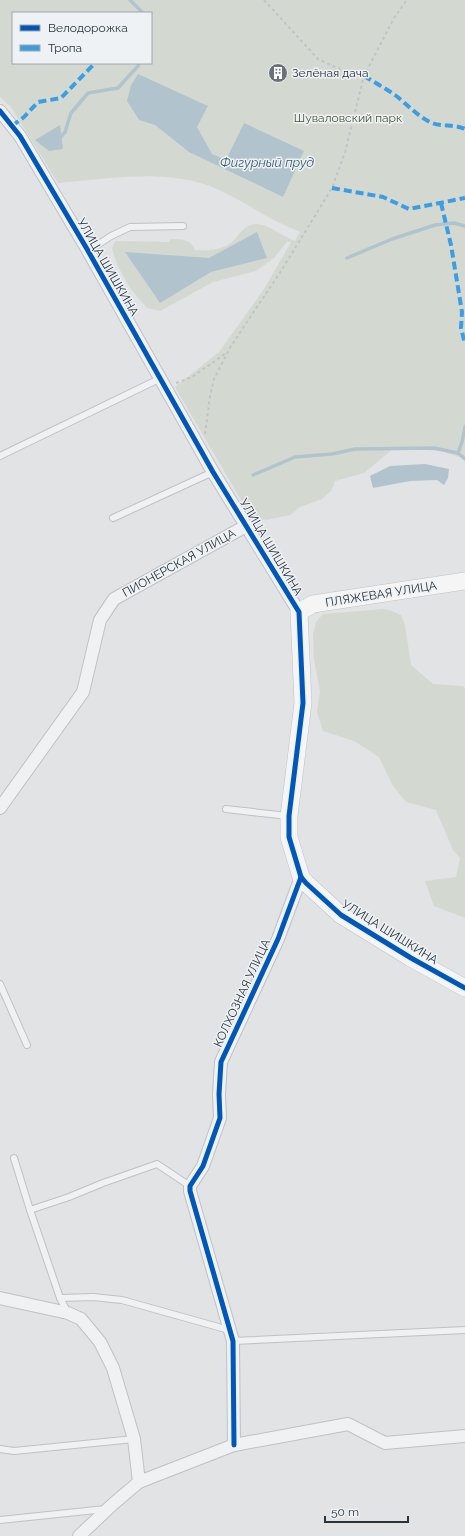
<svg xmlns="http://www.w3.org/2000/svg" width="465" height="1536" font-family="Raleway,sans-serif">
<style>
.green{fill:#d3d9d1;fill-rule:evenodd}
.water{fill:#b1c4ce}
.lines{fill:none;stroke-linecap:round;stroke-linejoin:round}
.stream{stroke:#b1c4ce;stroke-width:3.5}
.lane-casing{stroke:#bfc1c3;stroke-width:8}
.street-casing{stroke:#bfc1c3;stroke-width:14}
.secondary-casing{stroke:#bfc1c3;stroke-width:18}
.path{stroke:#c0c4c6;stroke-width:2;stroke-dasharray:3 3;stroke-linecap:butt}
.lane{stroke:#f0f1f2;stroke-width:6}
.street{stroke:#f0f1f2;stroke-width:12}
.secondary{stroke:#f5f5f6;stroke-width:17}
.quiet{stroke:#3d9de3;stroke-width:4;stroke-dasharray:8 4;stroke-linecap:butt}
.cycleway-casing{stroke:#eef2f5;stroke-width:8}
.cycleway{stroke:#0057b8;stroke-width:5}
.labels{text-anchor:middle;dominant-baseline:central;stroke-width:3;stroke-linejoin:round;paint-order:stroke}
.poi-label{font-size:12px;fill:#2a343d;stroke:#eef2f5;text-anchor:start}
.park-label{font-size:12px;fill:#445738;stroke:#eef2f5}
.street-label{font-size:12px;fill:#2a343d;stroke:#eef2f5}
.water-label{font-size:13px;font-style:italic;fill:#38596c;stroke:#eef2f5}
</style>
<rect width="100%" height="100%" fill="#e1e3e5"/>
<g class="green">
<path d="M0,0H465V459L441,451L394,448L364,473L335,481L331,491L322,499L300,507L290,515L266,520L264,519L255,524L175,387L219,352L264,289L291,242H287L274,258L256,271L213,282L160,311L147,308L130,288L117,265L112,248L115,241L169,242L170,239C181,239 191,239 195,250C206,251 218,250 228,245C240,238 241,224 258,224C269,225 284,237 295,241L300,232C290,228 280,223 270,218C250,207 229,193 207,185C159,169 108,179 58,183L11,107L0,97ZM13,13H151V63H13Z"/>
<path d="M384,609L392,611L401,615L405,625L411,665L433,684L463,686L465,688V918L434,906L425,881L456,877L460,858L453,850L436,810L406,802L393,786L379,757L354,741L323,731L317,712L320,691L314,659L313,634L316,622L323,614Z"/>
</g>
<g class="water">
<path d="M138,74L208,106L197,127L212,154L226,160L244,123L304,151L283,197L189,152L155,125L139,120L127,101L131,85Z"/>
<path d="M60,125L63,149L49,151L35,140Z"/>
<path d="M257,232L267,258L211,272L160,303L125,252L209,258Z"/>
<path d="M425,464L449,469L448,478L444,485L437,480L410,481L373,488L370,476L390,466Z"/>
</g>
<g class="lines">
<g class="stream">
<path d="M130,0L143,13"/>
<path d="M59,139L65,132L71,113L88,93L118,88L138,66L139,63"/>
<path d="M347,258L392,239L435,225L454,223L465,226"/>
<path d="M458,453L465,459"/>
<path d="M253,475L295,457L332,454L355,449L434,448L458,453L462,442L465,427"/>
</g>
<defs>
<g id="lane">
<path d="M87,249L93,248L111,236L130,227L183,226"/>
<path d="M0,456L159,379"/>
<path d="M113,518L213,472"/>
<path d="M226,809L288,816"/>
<path d="M0,984L27,1045"/>
<path d="M14,1158L30,1210L60,1298L68,1313"/>
<path d="M30,1210L69,1197L103,1183L157,1164L190,1186"/>
<path d="M60,1298L93,1297L122,1300L229,1330"/>
<path d="M233,1341L465,1330"/>
<path d="M0,1449L14,1451L134,1439"/>
<path d="M0,1520L106,1509"/>
</g>
<g id="street">
<path d="M0,111L20,136L87,249L213,472L299,612"/>
<path d="M0,808L83,692L100,620L114,599L246,526"/>
<path d="M0,1298L68,1313L81,1319L100,1342L113,1368L134,1439L139,1482"/>
<path d="M234,1445L233,1341L190,1191V1186L203,1166L220,1118L219,1094L221,1062L278,939L301,877"/>
<path d="M79,1536L113,1504L139,1482L234,1445L348,1424L385,1443L465,1436"/>
</g>
<path id="secondary" d="M465,581L313,604L299,612L303,703L289,816V837L301,877L306,883L341,915L411,958L465,988"/>
</defs>
<use href="#lane" class="lane-casing"/>
<use href="#street" class="street-casing"/>
<use href="#secondary" class="secondary-casing"/>
<g class="path">
<path d="M264,0L318,59L337,68L364,76"/>
<path d="M176,383L192,377L225,354"/>
<path d="M205,434L210,396L214,379L231,346L281,271L332,188L345,152L364,76L394,18L407,0"/>
</g>
<use href="#lane" class="lane"/>
<use href="#street" class="street"/>
<use href="#secondary" class="secondary"/>
<g class="quiet">
<path d="M364,76C374,82 385,88 395,95C407,104 418,117 432,123C443,127 454,124 465,129"/>
<path d="M12,126L24,117L38,102L61,98L95,63"/>
<path d="M332,188L383,197L409,209L465,198"/>
<path d="M441,203L451,245L462,312L461,328L465,344"/>
</g>
<defs>
<g id="cycleway">
<path d="M0,111L20,136L87,249L213,472L299,612L303,703L289,816V837L301,877L306,883L341,915L411,958L465,988"/>
<path d="M234,1445L233,1341L190,1191V1186L203,1166L220,1118L219,1094L221,1062L278,939L301,877"/>
</g>
</defs>
<use href="#cycleway" class="cycleway-casing"/>
<use href="#cycleway" class="cycleway"/>
</g>
<defs>
<symbol id="building-disc" viewBox="-11 -11 22 22"><circle r="9.5" fill="#6a7178" stroke="#eef2f5"/><path d="M-4-6H4V6H1V3H-1V6H-4ZM-2.5-4.3h1.7v1.8h-1.7ZM.8-4.3h1.7v1.8H.8ZM-2.5-1h1.7V.8h-1.7ZM.8-1h1.7V.8H.8Z" fill="#fff"/></symbol>
</defs>
<g fill-rule="evenodd">
<use href="#building-disc" x="267" y="62" width="22" height="22"/>
</g>
<g class="labels">
<g class="poi-label">
<text x="292" y="73">Зелёная дача</text>
</g>
<g class="park-label">
<text x="348" y="118">Шуваловский парк</text>
</g>
<g class="street-label">
<text transform="translate(108 267) rotate(60)">УЛИЦА ШИШКИНА</text>
<text transform="translate(271 547) rotate(59)">УЛИЦА ШИШКИНА</text>
<text transform="translate(179 563) rotate(-29)">ПИОНЕРСКАЯ УЛИЦА</text>
<text transform="translate(381 594) rotate(-9)">ПЛЯЖЕВАЯ УЛИЦА</text>
<text transform="translate(390 932) rotate(32)">УЛИЦА ШИШКИНА</text>
<text transform="translate(242 993) rotate(-65)">КОЛХОЗНАЯ УЛИЦА</text>
</g>
<g class="water-label">
<text x="267" y="162">Фигурный пруд</text>
</g>
</g>
<rect x="12" y="12" width="140" height="52" fill="#eef2f5" stroke="#a0a6ab"/>
<rect x="20" y="25" width="20" height="6" fill="#0057b8" stroke="#a0a6ab"/>
<text x="48" y="32" font-size="12" fill="#2a343d">Велодорожка</text>
<rect x="20" y="45" width="20" height="6" fill="#3d9de3" stroke="#a0a6ab"/>
<text x="48" y="52" font-size="12" fill="#2a343d">Тропа</text>
<path d="M325 1516v6h83v-6" fill="none" stroke="#2a343d" stroke-width="2"/>
<text x="331" y="1516" font-size="12" fill="#2a343d" stroke="#eef2f5" stroke-width="3" paint-order="stroke">50 m</text>
</svg>
